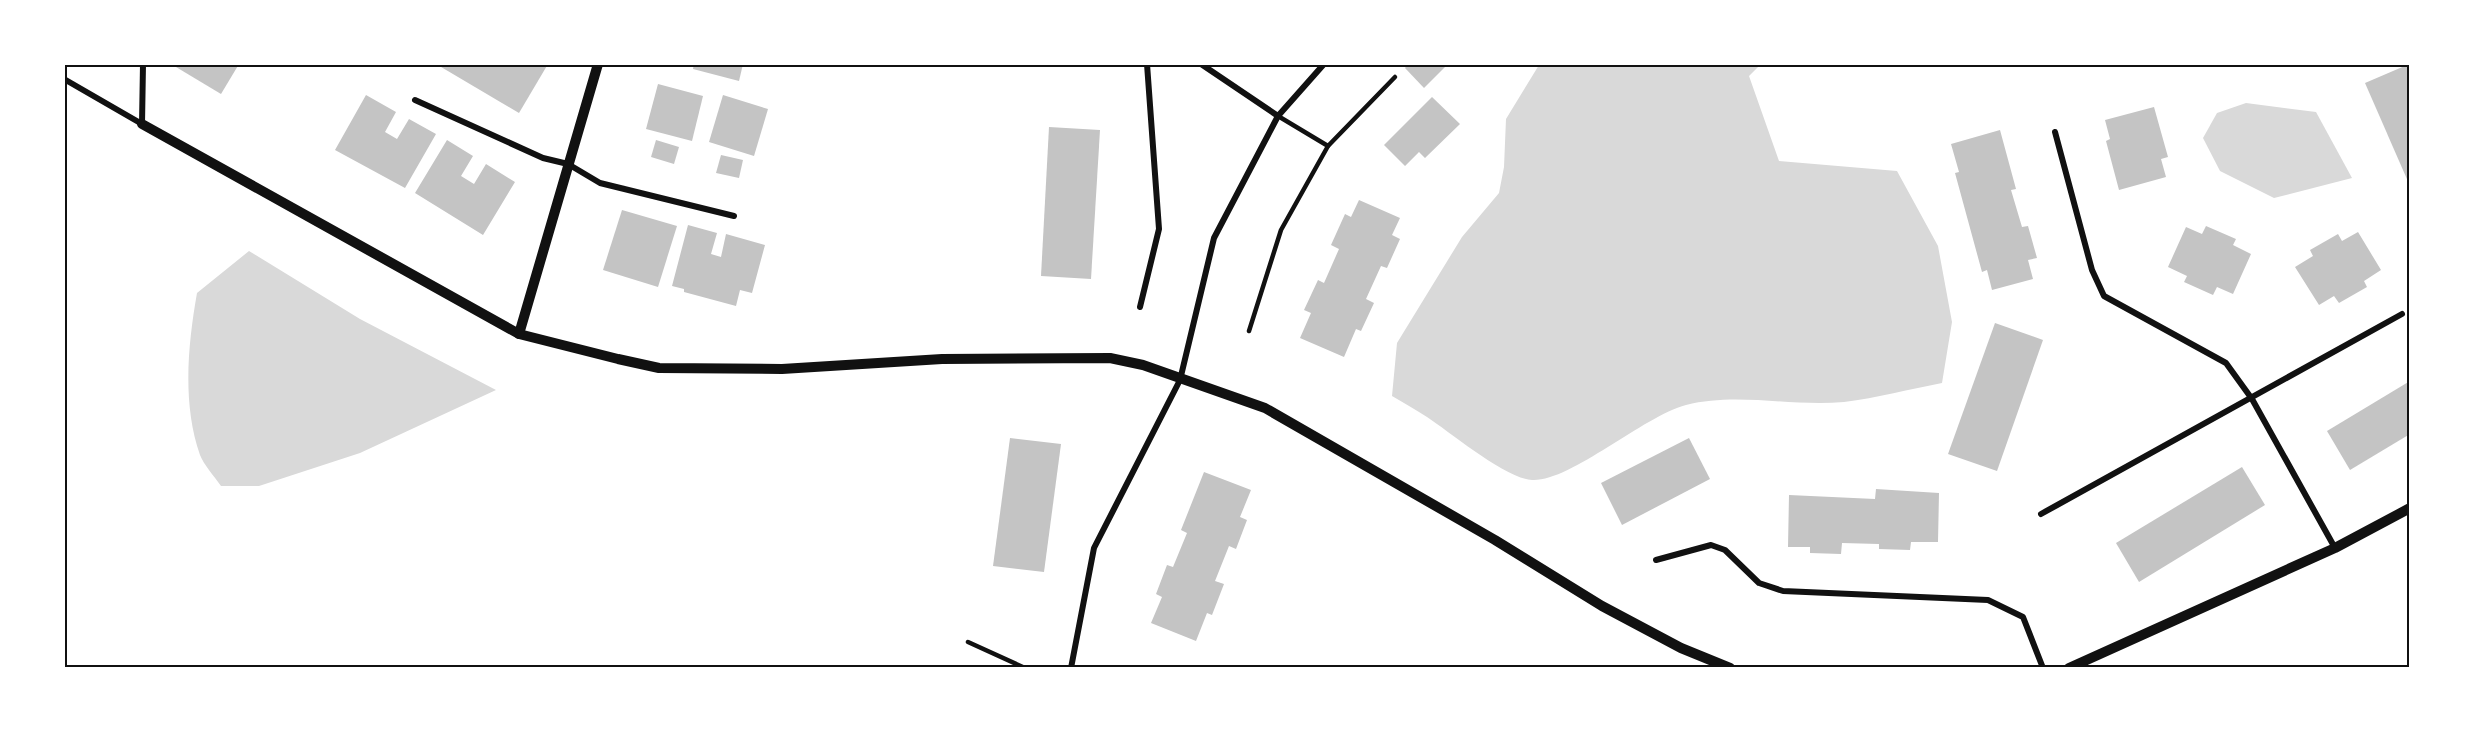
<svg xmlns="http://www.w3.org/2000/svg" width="2474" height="732" font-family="'Alegreya Sans',sans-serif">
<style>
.water{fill:#d9d9d9}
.building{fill:#c4c4c4}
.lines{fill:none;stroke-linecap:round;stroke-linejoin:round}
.service{stroke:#111;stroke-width:4.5}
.minor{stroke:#111;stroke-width:6}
.tertiary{stroke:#111;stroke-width:10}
.neatline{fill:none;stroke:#111;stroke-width:2}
</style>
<rect width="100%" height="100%" fill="#fff"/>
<g class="water">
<path d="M1539,65H1760L1749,76L1779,161L1897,171L1938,246L1952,322L1942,383C1910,389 1877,398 1844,402C1792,407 1737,392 1686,405C1642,417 1570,482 1532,480C1506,479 1450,432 1427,417C1416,410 1404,403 1392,396L1397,343L1462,237L1499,193L1504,167L1506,119Z"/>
<path d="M2246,103L2316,112L2352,178L2274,198L2220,171L2203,138L2217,113Z"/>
<path d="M249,251L360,319L496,390L360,453L259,486H221C214,476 204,465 200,455C182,404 188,344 197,293Z"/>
</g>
<g class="building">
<path d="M171,64H239L221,94Z"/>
<path d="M436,64H548L519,113Z"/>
<path d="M694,64H743L739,81L693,69Z"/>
<path d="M1408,64H1443L1445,67L1424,88L1405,68Z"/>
<path d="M2407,65L2410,71V186L2365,83Z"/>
<path d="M658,84L703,96L692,141L646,129Z"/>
<path d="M366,95L396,112L385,132L397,139L409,119L436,134L405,188L335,150Z"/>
<path d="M723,95L768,109L754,156L709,142Z"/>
<path d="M1432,97L1460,124L1425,158L1419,152L1405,166L1384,145Z"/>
<path d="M2154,107L2168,157L2161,159L2166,177L2119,190L2106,141L2110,139L2105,120Z"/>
<path d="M1049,127L1100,130L1091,279L1041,276Z"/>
<path d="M2000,130L2016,189L2011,190L2022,227L2028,226L2037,258L2028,260L2033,279L1992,290L1987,270L1982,272L1955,173L1959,172L1951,144Z"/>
<path d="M447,140L473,156L461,176L474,184L486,164L515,182L483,235L415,193Z"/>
<path d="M656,140L679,147L674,164L651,157Z"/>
<path d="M721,155L743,160L739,178L716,173Z"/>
<path d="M1359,200L1400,218L1392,235L1400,239L1387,268L1381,266L1366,299L1374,303L1361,331L1356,329L1344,357L1300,338L1311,313L1304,310L1318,280L1324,283L1339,249L1331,245L1345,214L1351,217Z"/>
<path d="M622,210L677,226L658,287L603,270Z"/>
<path d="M688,225L717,233L711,254L721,257L726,234L765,245L752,293L740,290L736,306L684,292V289L672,286Z"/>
<path d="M2206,226L2236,239L2233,245L2251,254L2233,294L2217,287L2213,295L2184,282L2187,276L2168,267L2186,227L2202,234Z"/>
<path d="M2358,232L2381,270L2364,281L2367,287L2339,303L2334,296L2319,305L2295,267L2313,256L2310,250L2338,234L2342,241Z"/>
<path d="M1995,323L2043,340L1997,471L1948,454Z"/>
<path d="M2410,381V434L2350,470L2327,431Z"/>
<path d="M1010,438L1061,444L1044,572L993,566Z"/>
<path d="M1689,438L1710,479L1622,525L1601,483Z"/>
<path d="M2242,467L2265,505L2139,582L2116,543Z"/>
<path d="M1204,472L1251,490L1240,517L1247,520L1236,549L1229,546L1215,581L1224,584L1212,615L1207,613L1196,641L1151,623L1162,597L1156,594L1167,565L1173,567L1187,533L1181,530Z"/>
<path d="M1876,489L1939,493L1938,542H1911L1910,550L1879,549V544L1842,543L1841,554L1810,553V547H1788L1789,495L1875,499Z"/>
</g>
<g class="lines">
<g class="service">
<path d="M1328,146L1395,77"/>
<path d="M1249,331L1281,230L1328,146L1278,116"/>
<path d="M968,642L1025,668"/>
</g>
<g class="minor">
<path d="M1201,64L1278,116"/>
<path d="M64,79L142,124L143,64"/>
<path d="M415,100L543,158L568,164L600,183L734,216"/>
<path d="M2055,132L2092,270L2104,296L2226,363L2252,399L2335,548"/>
<path d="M1140,307L1159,229L1147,64"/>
<path d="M2041,514L2402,314"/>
<path d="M1656,560L1711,545L1725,550L1759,583L1783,591L1988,600L2023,617L2043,668"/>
<path d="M1071,668L1094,548L1180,380L1214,238L1278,116L1324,64"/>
</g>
<g class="tertiary">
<path d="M142,124L519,334L618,359L659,368L782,369L942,359L1110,358L1143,365L1265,408L1495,540L1602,606L1681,648L1730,668"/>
<path d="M519,334L598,64"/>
<path d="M2069,668L2335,548L2410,508"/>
</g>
</g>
<rect width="2474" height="732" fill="none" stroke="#ffffff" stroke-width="132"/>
<rect x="66" y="66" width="2342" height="600" class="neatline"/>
</svg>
